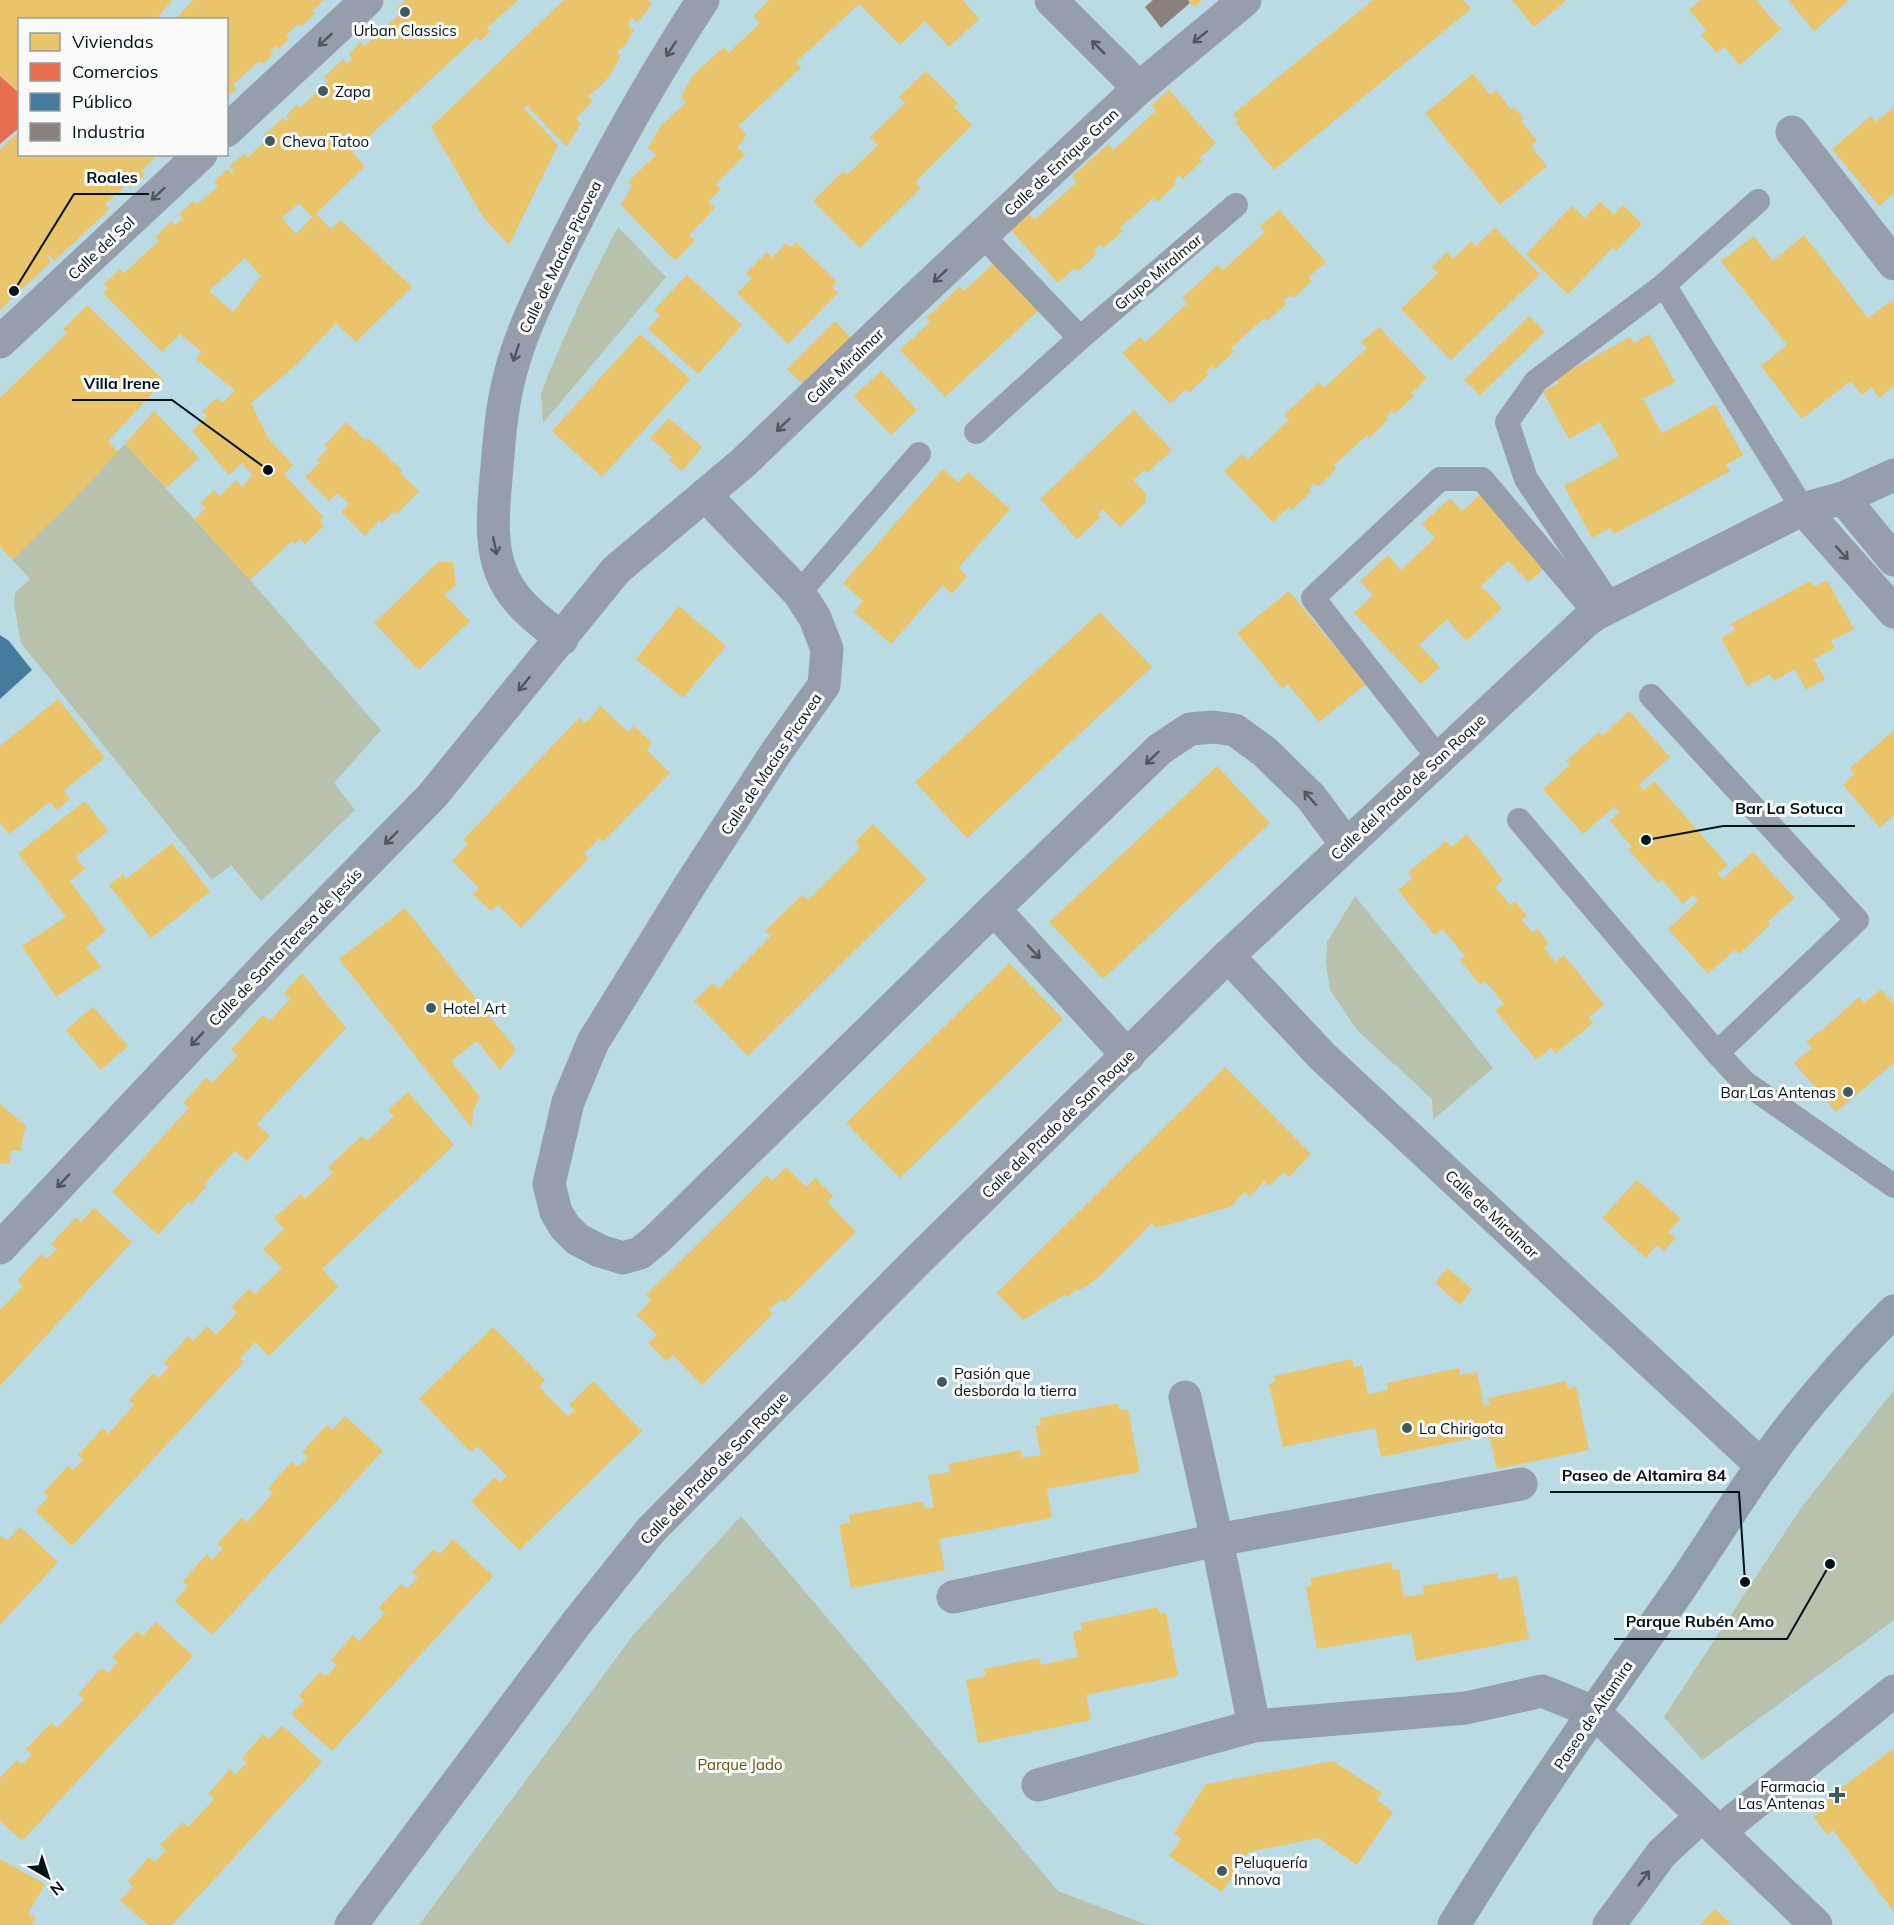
<svg xmlns="http://www.w3.org/2000/svg" width="1894" height="1925" font-family="Mulish,sans-serif">
<style>
.green{fill:#b7c1ac}
.homes{fill:#e9c46a;fill-rule:evenodd}
.shops{fill:#e76f51}
.public{fill:#457b9d}
.industry{fill:#8a817c}
.lines{fill:none;stroke-linecap:round;stroke-linejoin:round}
.lane{stroke:#969dab;stroke-width:24}
.street{stroke:#969dab;stroke-width:33}
.secondary{stroke:#919cac;stroke-width:33}
.oneway{stroke:#4b5862}
.poi-dot{fill:#415960;stroke:#fafafa;stroke-width:2}
.labels{text-anchor:middle;dominant-baseline:central;stroke-width:6;stroke-linejoin:round;paint-order:stroke}
.poi-label{font-size:15px;fill:#001319;stroke:#fafafa;text-anchor:start}
.street-label{font-size:15px;fill:#001319;stroke:#fafafa}
.park-label{font-size:15px;fill:#635607;stroke:#fafafa}
.leader{fill:none;stroke:#001319;stroke-width:2}
.callout-dot{fill:#001319;stroke:#fafafa;stroke-width:2}
.callout-label{font-size:16px;text-anchor:middle;font-weight:bold;fill:#001319;stroke:#fafafa;stroke-width:6;stroke-linejoin:round;paint-order:stroke}
</style>
<rect width="100%" height="100%" fill="#badbe4"/>
<g class="green">
<path d="M618,227L666,277L543,423L541,395L550,370L581,300Z"/>
<path d="M125,444L250,580L381,730L334,783L355,810L261,901L231,865L212,880L21,643L14,604L15,593L30,579L12,560L68,505Z"/>
<path d="M1355,896L1493,1068L1433,1120L1432,1099L1357,1030L1330,990L1326,962L1327,942Z"/>
<path d="M1894,1390V1620L1702,1760L1664,1717L1801,1508Z"/>
<path d="M741,1516L1058,1891L1147,1925H419L634,1634Z"/>
</g>
<g class="homes">
<path d="M0,0H172L156,20H20V94L0,76Z"/>
<path d="M193,0H324L312,11L315,14L302,26L299,24L286,35L289,39L279,49L276,46L270,51L273,54L268,60L262,64L259,61L233,85L237,89L226,98V20H175Z"/>
<path d="M406,0H518L487,28L490,32L480,41L477,37L352,152L365,166L316,214L331,229L341,220L412,287L356,342L336,323L296,365L251,403L270,441L293,465L284,474L323,517L320,521L324,526L305,544L300,539L294,544L292,541L250,580L194,519L206,508L200,503L214,490L220,496L236,480L242,487L253,475L242,463L229,475L192,431L207,416L202,411L217,398L222,403L235,390L196,359L202,352L180,334L162,352L103,293L108,289L104,284L120,269L124,273L159,241L155,237L171,221L175,225L183,218L179,214L193,201L197,205L218,186L214,182L227,169L231,173L234,171L230,166L244,154L248,157L268,139L264,135L283,118L286,121L289,119L286,116L297,104L300,108L328,81L324,77L343,59L347,64L352,59L349,54L361,42L365,46L400,14L396,9ZM299,203L312,217L296,234L282,218ZM245,258L261,276L233,312L209,291Z"/>
<path d="M564,0H648L652,4L637,23L632,17L628,26L634,29L627,43L617,52L620,54V57L613,71L601,86L588,96L593,101L576,118L581,123L567,147L527,106L524,108L558,145L509,245L483,217L431,127Z"/>
<path d="M769,0H963L979,19L949,47L925,21L900,45L859,4L796,62L801,68L738,126L746,134L744,137L745,139L737,147L745,155L716,184L721,189L708,202L715,208L689,235L695,240L675,261L621,205L632,186L628,182L656,155L648,148L660,127L686,102L681,97L692,76L724,47L728,53L754,29L760,23L753,16Z"/>
<path d="M1188,0H1202L1194,7Z"/>
<path d="M1373,0H1464L1471,9L1274,170L1235,122L1238,120L1233,114Z"/>
<path d="M1512,0H1567L1534,27Z"/>
<path d="M1700,0H1756L1781,29L1740,65L1724,47L1717,53L1701,35L1706,30L1689,10Z"/>
<path d="M1788,0H1849L1814,31Z"/>
<path d="M926,71L958,103L954,107L972,125L915,182L921,188L860,248L813,201L843,171L847,175L878,145L870,137L905,103L899,97Z"/>
<path d="M1473,74L1490,95L1496,90L1511,110L1514,107L1517,111L1524,119L1521,121L1537,141L1531,146L1547,166L1500,205L1425,113Z"/>
<path d="M1169,90L1216,143L1199,158L1202,161L1186,176L1183,179L1179,175L1174,181L1176,184L1173,187L1157,202L1153,198L1120,228L1123,231L1103,248L1100,245L1094,250L1097,254L1078,271L1074,268L1058,283L1011,230L1029,214L1034,220L1077,182L1072,176L1108,144L1113,150L1156,111L1151,106Z"/>
<path d="M1894,107V193L1879,206L1832,149L1871,116L1876,122Z"/>
<path d="M20,131V154H159L141,171L145,175L131,188L127,184L105,204L110,209L54,261L49,255L47,257L51,262L0,310V149Z"/>
<path d="M1600,202L1614,215L1623,205L1642,224L1616,251L1613,247L1568,294L1526,254L1572,206L1585,218Z"/>
<path d="M1279,210L1326,262L1309,277L1312,281L1296,296L1293,298L1289,295L1284,300L1286,304L1283,307L1267,321L1264,318L1231,348L1234,352L1215,369L1211,366L1209,369L1206,372L1208,375L1189,393L1186,389L1170,404L1122,353L1140,337L1145,342L1188,303L1182,298L1218,265L1223,270L1265,232L1260,226Z"/>
<path d="M1495,228L1540,274L1451,360L1401,309L1438,273L1432,267L1447,252L1453,259L1471,241L1476,246Z"/>
<path d="M1804,235L1868,318L1894,299V386L1879,398L1871,387L1862,395L1851,381L1802,419L1761,366L1787,345L1721,261L1754,236L1773,261Z"/>
<path d="M796,242L837,282L832,287L838,293L788,344L737,293L752,278L746,273L767,252L772,258L786,243L791,247Z"/>
<path d="M994,263L1038,311L945,397L900,350L930,322L926,318L960,286L964,291Z"/>
<path d="M687,275L742,325L698,374L648,329L660,315L654,310Z"/>
<path d="M87,305L164,381L108,441L118,452L68,505L12,560L0,547V398L67,333L63,329Z"/>
<path d="M1529,316L1545,332L1480,395L1464,380Z"/>
<path d="M835,321L852,339L802,383L787,369Z"/>
<path d="M1379,327L1427,378L1411,394L1414,396L1398,411L1394,414L1391,411L1389,414L1386,417L1388,420L1369,438L1367,435L1334,465L1336,469L1321,484L1317,486L1314,483L1309,489L1311,492L1292,510L1289,507L1273,522L1224,471L1242,454L1247,460L1289,420L1284,415L1319,382L1324,388L1367,348L1361,342Z"/>
<path d="M640,334L690,379L602,477L552,431Z"/>
<path d="M1649,334L1675,382L1643,399L1662,433L1715,404L1743,455L1726,465L1730,471L1685,496L1614,534L1610,528L1592,538L1564,486L1619,456L1600,422L1569,439L1543,392L1558,383L1556,378L1630,337L1634,343Z"/>
<path d="M881,371L917,410L891,435L854,396Z"/>
<path d="M1134,410L1172,450L1147,473L1144,470L1133,480L1146,494V502L1120,527L1103,509L1098,514L1101,517L1077,539L1040,499Z"/>
<path d="M154,411L199,458L166,488L125,444Z"/>
<path d="M669,418L702,447L682,471L669,460L672,457L650,438Z"/>
<path d="M346,422L366,441L368,438L402,470L400,473L419,491L397,514L394,511L382,523L379,520L365,536L341,512L349,504L337,493L329,501L305,477L320,462L317,460L328,448L325,445Z"/>
<path d="M943,469L958,482L968,472L1010,509L958,568L967,576L960,585L952,594L943,585L891,644L854,612L863,601L843,583Z"/>
<path d="M1481,494L1548,565L1529,582L1508,561L1497,571L1481,586L1502,608L1466,641L1447,619L1419,645L1440,667L1421,684L1354,613L1373,595L1360,581L1388,555L1401,570L1435,538L1422,524L1450,498L1462,511Z"/>
<path d="M438,562H453L456,586L444,594L470,621L419,670L374,623Z"/>
<path d="M1827,580L1854,629L1831,641L1835,648L1814,659L1825,679L1806,690L1795,669L1774,681L1770,674L1747,686L1721,638L1735,630L1731,624L1810,581L1814,587Z"/>
<path d="M1289,591L1366,684L1319,722L1288,684L1283,689L1237,633Z"/>
<path d="M679,606L726,646L683,698L636,659Z"/>
<path d="M1100,612L1152,667L967,838L915,782Z"/>
<path d="M58,699L105,758L64,790L70,799L57,810L50,802L9,834L0,823V746Z"/>
<path d="M601,706L628,732L634,726L652,743L647,750L670,773L603,842L599,838L584,854L589,858L521,928L498,905L491,911L473,894L479,888L452,861L468,844L463,840L579,718L585,723Z"/>
<path d="M1629,711L1670,757L1639,785L1644,790L1654,781L1728,865L1718,873L1722,879L1753,852L1795,898L1768,921L1770,925L1739,954L1735,950L1708,974L1668,929L1698,901L1693,895L1683,904L1661,879L1658,883L1628,849L1632,847L1610,821L1619,812L1614,807L1583,834L1543,789L1570,765L1566,761L1599,732L1602,736Z"/>
<path d="M1894,730V815L1880,828L1843,785L1854,774L1850,768Z"/>
<path d="M1217,766L1270,823L1103,979L1049,922Z"/>
<path d="M85,801L108,831L76,857L85,869L70,881L106,931L86,947L101,967L56,997L22,946L66,917L18,853Z"/>
<path d="M873,824L927,879L748,1056L694,1001L713,983L718,989L771,936L765,931L802,895L808,900L860,848L855,842Z"/>
<path d="M1467,834L1503,880L1495,887L1510,905L1515,901L1527,916L1522,920L1532,933L1538,929L1549,943L1544,947L1555,962L1564,955L1604,1005L1589,1017L1593,1023L1555,1054L1551,1048L1536,1060L1495,1010L1504,1004L1485,981L1480,985L1460,960L1465,956L1443,929L1434,935L1398,890L1413,878L1408,872L1446,841L1451,847Z"/>
<path d="M172,843L210,892L151,938L109,885L123,874L126,879Z"/>
<path d="M405,908L516,1050L500,1070L477,1041L451,1061L480,1097L473,1111L472,1128L339,959Z"/>
<path d="M1009,963L1063,1019L900,1178L846,1123Z"/>
<path d="M302,973L346,1028L257,1124L270,1136L247,1161L235,1151L204,1184L206,1187L191,1204L189,1201L158,1235L112,1192L189,1108L183,1103L206,1078L212,1083L238,1055L231,1050L238,1042L263,1015L270,1021L290,999L284,993Z"/>
<path d="M1881,989L1894,1004V1063L1836,1112L1794,1063L1812,1048L1806,1042L1819,1031L1820,1032L1859,997L1864,1003Z"/>
<path d="M93,1007L128,1046L101,1070L66,1030Z"/>
<path d="M1225,1067L1311,1154L1289,1177L1284,1172L1269,1186L1264,1181L1250,1197L1245,1192L1230,1207L1157,1228L1152,1223L1098,1278L1079,1291L1077,1289L1067,1297L1065,1295L1023,1320L997,1293Z"/>
<path d="M408,1092L454,1145L322,1269L338,1287L269,1356L255,1342L240,1358L244,1362L72,1546L36,1511L48,1497L44,1492L68,1466L73,1470L83,1460L78,1455L103,1428L108,1434L134,1405L129,1400L153,1373L159,1378L169,1367L164,1363L188,1336L193,1341L207,1326L216,1335L237,1313L231,1307L239,1299L250,1289L255,1294L282,1268L263,1249L284,1229L274,1218L301,1194L305,1199L333,1173L328,1167L362,1136L367,1141L394,1116L388,1110Z"/>
<path d="M0,1104L26,1126L20,1151L13,1150L11,1151L9,1164L0,1163Z"/>
<path d="M786,1167L806,1187L815,1178L833,1196L827,1202L856,1232L785,1302L781,1299L769,1310L773,1314L702,1385L673,1355L666,1361L648,1343L657,1335L637,1315L651,1300L646,1295L767,1175L772,1181Z"/>
<path d="M1637,1180L1681,1219L1668,1232L1676,1238L1664,1251L1657,1245L1646,1258L1602,1218Z"/>
<path d="M94,1208L132,1242L0,1386V1310L23,1286L17,1281L41,1254L47,1259L57,1249L51,1244L76,1217L81,1222Z"/>
<path d="M1447,1268L1472,1289L1460,1305L1435,1283Z"/>
<path d="M493,1327L545,1380L539,1387L568,1416L575,1410L569,1405L593,1381L642,1431L519,1550L471,1501L495,1477L500,1482L507,1476L477,1446L471,1452L419,1399Z"/>
<path d="M1352,1359L1354,1367L1362,1365L1368,1394L1388,1390L1387,1383L1459,1368L1460,1375L1477,1372L1484,1405H1490L1488,1398L1566,1381L1568,1389L1576,1386L1589,1450L1497,1469L1489,1435L1381,1457L1375,1428L1283,1447L1269,1384L1275,1382L1274,1376Z"/>
<path d="M1118,1403L1119,1410L1128,1409L1140,1472L1047,1489L1052,1518L939,1539L945,1570L851,1588L839,1525L850,1522L849,1515L923,1501L925,1509L934,1507L928,1475L950,1472L948,1464L1021,1450L1022,1458L1041,1455L1035,1426L1041,1425L1040,1418Z"/>
<path d="M345,1416L383,1451L212,1635L175,1601L188,1586L183,1581L207,1554L212,1560L223,1548L217,1544L242,1517L247,1522L260,1508L273,1493L268,1488L292,1462L298,1467L308,1457L302,1452L327,1425L332,1430Z"/>
<path d="M20,1527L58,1562L0,1625V1537L1,1536L7,1541Z"/>
<path d="M453,1539L493,1576L332,1751L291,1714L304,1701L299,1696L320,1672L326,1677L337,1665L331,1660L353,1635L359,1641L385,1613L379,1608L401,1584L407,1589L418,1577L412,1572L434,1549L440,1554Z"/>
<path d="M1391,1562L1393,1570L1399,1569L1404,1597L1424,1594L1423,1586L1497,1573L1498,1580L1517,1576L1529,1639L1416,1661L1411,1633L1317,1649L1306,1587L1312,1585L1310,1578Z"/>
<path d="M1158,1607L1160,1614L1166,1613L1178,1676L1086,1695L1091,1720L978,1743L966,1680L986,1676L984,1669L1039,1658L1041,1665L1078,1657L1073,1632L1082,1630L1081,1623Z"/>
<path d="M156,1622L193,1656L22,1841L0,1821V1778L17,1760L22,1765L32,1754L26,1749L51,1723L57,1728L84,1699L78,1694L102,1668L108,1673L118,1662L112,1657L137,1631L143,1636Z"/>
<path d="M282,1725L322,1762L172,1925H148L120,1900L133,1887L128,1881L149,1857L155,1862L166,1850L160,1845L183,1822L188,1827L214,1799L208,1794L230,1769L235,1775L246,1763L242,1758L263,1734L269,1739Z"/>
<path d="M1894,1748V1912L1833,1830L1827,1835L1814,1817L1829,1806L1825,1800Z"/>
<path d="M1333,1761L1382,1793L1377,1800L1393,1812L1357,1865L1318,1838L1293,1843L1249,1852L1222,1892L1169,1856L1181,1839L1174,1833L1206,1784Z"/>
<path d="M0,1859L45,1884L28,1914L36,1918L32,1925H0Z"/>
<path d="M1715,1909L1731,1925H1700Z"/>
</g>
<path class="shops" d="M0,76L20,94V127L0,144Z"/>
<path class="public" d="M0,635L9,641L32,670L0,699Z"/>
<path class="industry" d="M1153,0H1188L1190,3L1161,28L1145,7Z"/>
<g class="lines">
<g class="lane">
<path d="M982,235L1080,338"/>
<path d="M1664,285L1803,509"/>
<path d="M976,432L1080,338L1236,205"/>
<path d="M799,593L919,454"/>
<path d="M1611,606L1526,479L1507,422L1536,381L1664,285L1758,201"/>
<path d="M1651,696L1857,920L1717,1053"/>
<path d="M1440,760L1313,598L1440,479H1482L1596,614"/>
<path d="M1519,820L1717,1053L1744,1082L1894,1186"/>
</g>
<g class="street">
<path d="M1051,0L1139,88"/>
<path d="M226,131L367,0"/>
<path d="M1792,132L1894,264"/>
<path d="M0,342L201,154"/>
<path d="M705,495L799,593L815,618L827,649L824,685L775,754L690,885L593,1042L568,1102L549,1184L556,1212L565,1227L577,1239L600,1251L623,1258L640,1253L656,1240L994,909L1160,749L1190,729L1213,727L1235,730L1265,752L1311,797L1346,844"/>
<path d="M1843,498L1894,560"/>
<path d="M1803,509L1894,612"/>
<path d="M562,639C540,621 518,606 505,581C489,550 493,512 496,478C499,443 501,409 510,375C522,327 545,285 566,241C608,157 652,78 703,0"/>
<path d="M994,909L1128,1056"/>
<path d="M1228,956L1323,1057L1762,1466"/>
<path d="M0,1248L276,955L432,796L616,570L744,462L910,303L1139,88L1245,0"/>
<path d="M1521,1484L1217,1540L1254,1726L1466,1708L1542,1691L1594,1712L1816,1925"/>
<path d="M953,1597L1217,1540L1185,1397"/>
<path d="M1038,1785L1254,1726"/>
<path d="M1719,1832L1894,1691"/>
<path d="M351,1925L575,1625L651,1530L918,1260L1228,956L1585,622L1596,614L1803,509L1843,498L1894,475"/>
<path d="M1609,1925L1662,1853L1702,1816"/>
</g>
<path class="secondary" d="M1454,1925C1524,1810 1602,1701 1679,1590C1719,1532 1755,1470 1800,1415C1829,1379 1861,1344 1894,1311"/>
</g>
<defs><path id="oneway-shaft" d="M-6 0H5M1.5-3L5.5 0L1.5 3" fill="none" stroke-width="1.6" stroke-linecap="round" stroke-linejoin="round" transform="scale(1.5)"/></defs>
<g class="oneway">
<use href="#oneway-shaft" transform="translate(1200 37) rotate(141)"/>
<use href="#oneway-shaft" transform="translate(325 40) rotate(137)"/>
<use href="#oneway-shaft" transform="translate(1098 47) rotate(-135)"/>
<use href="#oneway-shaft" transform="translate(671 49) rotate(123)"/>
<use href="#oneway-shaft" transform="translate(158 194) rotate(137)"/>
<use href="#oneway-shaft" transform="translate(940 276) rotate(137)"/>
<use href="#oneway-shaft" transform="translate(516 353) rotate(108)"/>
<use href="#oneway-shaft" transform="translate(783 425) rotate(136)"/>
<use href="#oneway-shaft" transform="translate(495 546) rotate(78)"/>
<use href="#oneway-shaft" transform="translate(1842 553) rotate(48)"/>
<use href="#oneway-shaft" transform="translate(524 684) rotate(129)"/>
<use href="#oneway-shaft" transform="translate(1152 758) rotate(136)"/>
<use href="#oneway-shaft" transform="translate(1310 798) rotate(-131)"/>
<use href="#oneway-shaft" transform="translate(391 838) rotate(135)"/>
<use href="#oneway-shaft" transform="translate(1034 952) rotate(47)"/>
<use href="#oneway-shaft" transform="translate(197 1039) rotate(133)"/>
<use href="#oneway-shaft" transform="translate(63 1181) rotate(133)"/>
<use href="#oneway-shaft" transform="translate(1644 1878) rotate(-53)"/>
</g>
<g class="poi-dot">
<circle cx="405" cy="12" r="6"/>
<circle cx="323" cy="91" r="6"/>
<circle cx="270" cy="141" r="6"/>
<circle cx="431" cy="1008" r="6"/>
<circle cx="1848" cy="1092" r="6"/>
<circle cx="942" cy="1382" r="6"/>
<circle cx="1407" cy="1428" r="6"/>
<path d="M1834 1786h6v6h6v6h-6v6h-6v-6h-6v-6h6z"/>
<circle cx="1222" cy="1871" r="6"/>
</g>
<g class="labels">
<g class="poi-label">
<text x="405" y="30" text-anchor="middle">Urban Classics</text>
<text x="335" y="91">Zapa</text>
<text x="282" y="141">Cheva Tatoo</text>
<text x="443" y="1008">Hotel Art</text>
<text x="1836" y="1092" text-anchor="end">Bar Las Antenas</text>
<text x="954" y="1373">Pasión que<tspan x="954" dy="17">desborda la tierra</tspan></text>
<text x="1419" y="1428">La Chirigota</text>
<text x="1825" y="1786" text-anchor="end">Farmacia<tspan x="1825" dy="17">Las Antenas</tspan></text>
<text x="1234" y="1862">Peluquería<tspan x="1234" dy="17">Innova</tspan></text>
</g>
<g class="street-label">
<text transform="translate(1061 162) rotate(-43)">Calle de Enrique Gran</text>
<text transform="translate(101 248) rotate(-43)">Calle del Sol</text>
<text transform="translate(560 257) rotate(-64)">Calle de Macias Picavea</text>
<text transform="translate(1158 272) rotate(-40)">Grupo Miralmar</text>
<text transform="translate(845 366) rotate(-44)">Calle Miralmar</text>
<text transform="translate(771 764) rotate(-56)">Calle de Macias Picavea</text>
<text transform="translate(1408 787) rotate(-43)">Calle del Prado de San Roque</text>
<text transform="translate(285 947) rotate(-46)">Calle de Santa Teresa de Jesús</text>
<text transform="translate(1058 1124) rotate(-44)">Calle del Prado de San Roque</text>
<text transform="translate(1492 1214) rotate(43)">Calle de Miralmar</text>
<text transform="translate(714 1468) rotate(-46)">Calle del Prado de San Roque</text>
<text transform="translate(1593 1715) rotate(-56)">Paseo de Altamira</text>
</g>
<g class="park-label">
<text x="740" y="1764">Parque Jado</text>
</g>
</g>
<path class="leader" d="M14 291L74 194H149M268 470L172 400H72M1646 840L1723 826H1855M1745 1582L1739 1492H1550M1830 1564L1787 1639H1614"/>
<g class="callout-dot">
<circle cx="14" cy="291" r="6"/>
<circle cx="268" cy="470" r="6"/>
<circle cx="1646" cy="840" r="6"/>
<circle cx="1745" cy="1582" r="6"/>
<circle cx="1830" cy="1564" r="6"/>
</g>
<g class="callout-label">
<text x="112" y="183">Roales</text>
<text x="122" y="389">Villa Irene</text>
<text x="1789" y="814">Bar La Sotuca</text>
<text x="1644" y="1481">Paseo de Altamira 84</text>
<text x="1700" y="1627">Parque Rubén Amo</text>
</g>
<rect x="18" y="18" width="210" height="138" fill="#fafafa" stroke="#969ea0" stroke-width="1.5"/>
<rect x="30" y="33" width="30" height="18" fill="#e9c46a" stroke="#969ea0" stroke-width="1.5"/>
<text x="72" y="48" font-size="18" fill="#001319">Viviendas</text>
<rect x="30" y="63" width="30" height="18" fill="#e76f51" stroke="#969ea0" stroke-width="1.5"/>
<text x="72" y="78" font-size="18" fill="#001319">Comercios</text>
<rect x="30" y="93" width="30" height="18" fill="#457b9d" stroke="#969ea0" stroke-width="1.5"/>
<text x="72" y="108" font-size="18" fill="#001319">Público</text>
<rect x="30" y="123" width="30" height="18" fill="#8a817c" stroke="#969ea0" stroke-width="1.5"/>
<text x="72" y="138" font-size="18" fill="#001319">Industria</text>
<g transform="translate(48 1877) rotate(141)" stroke="#fafafa" stroke-width="4.5" paint-order="stroke">
<path d="M0-4.5L10 22L0 15L-10 22Z" fill="#001319"/>
<text y="-9" font-size="16" font-weight="bold" text-anchor="middle" fill="#001319">N</text>
</g>
</svg>
